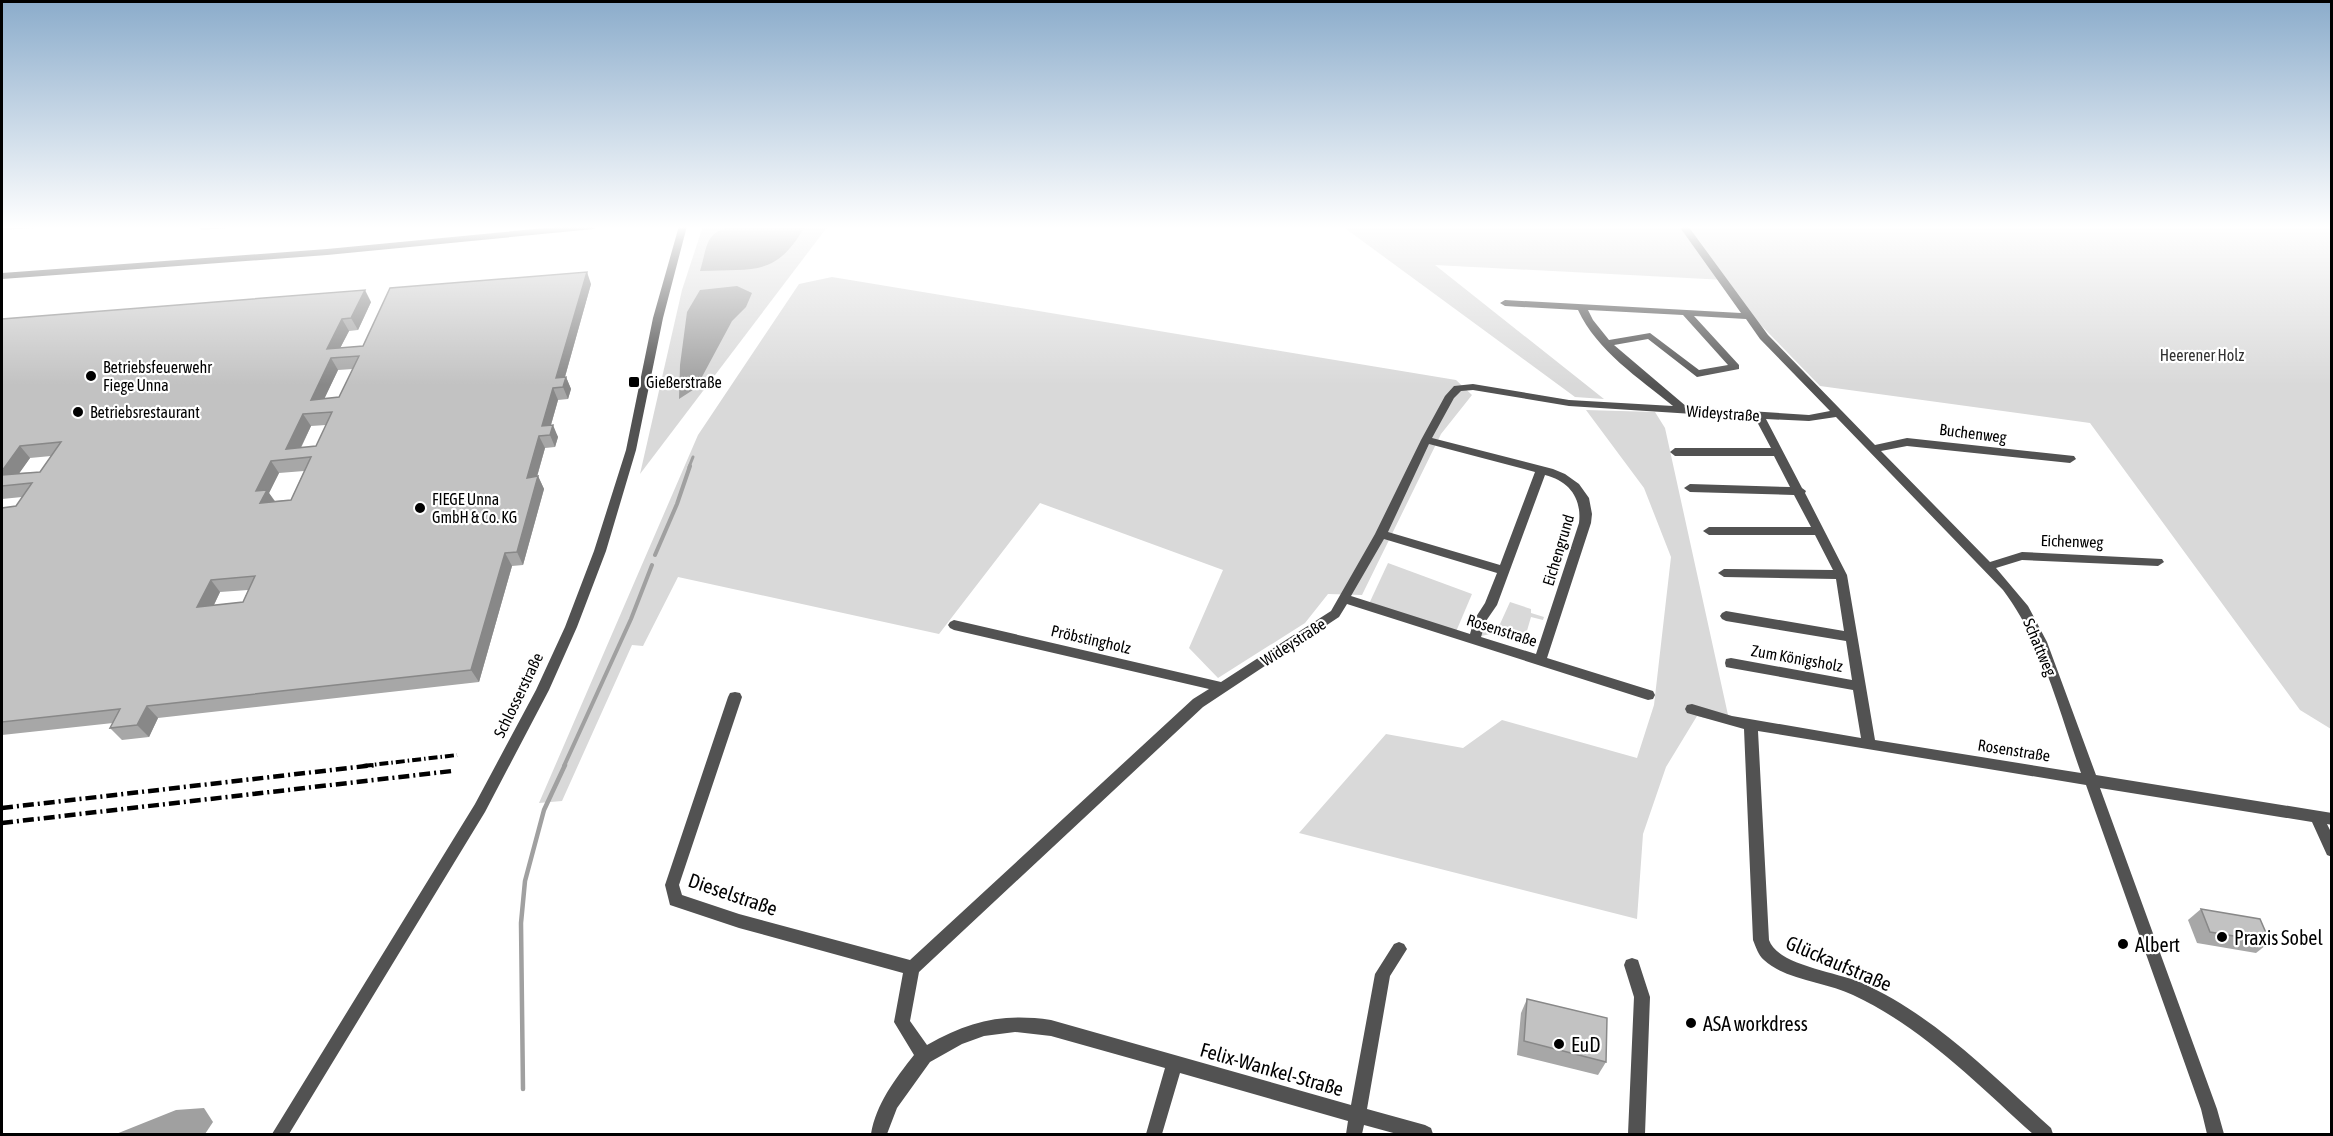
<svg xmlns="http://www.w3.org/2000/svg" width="2333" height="1136" font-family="'Asap Condensed',sans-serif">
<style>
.green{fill:#d9d9d9}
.water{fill:#a0a0a0}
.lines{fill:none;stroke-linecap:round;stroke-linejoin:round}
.stream-far2{stroke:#a0a0a0;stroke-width:3}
.stream-far1{stroke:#a0a0a0;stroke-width:4}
.stream{stroke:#a0a0a0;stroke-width:4.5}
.street{fill:#525252;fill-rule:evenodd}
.rail-far1{stroke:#000;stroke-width:4;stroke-dasharray:9 3 1.5 3;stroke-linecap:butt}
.rail{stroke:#000;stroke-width:4.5;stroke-dasharray:11 4 2 4;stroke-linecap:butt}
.wall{fill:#a7a7a7;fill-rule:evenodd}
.shaded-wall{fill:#888}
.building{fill:#c2c2c2;stroke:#888;stroke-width:1.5;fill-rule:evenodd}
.poi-dot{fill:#000;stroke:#fff;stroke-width:2}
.labels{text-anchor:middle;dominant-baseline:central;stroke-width:4.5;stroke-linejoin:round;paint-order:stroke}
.park-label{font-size:16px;fill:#303030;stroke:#fff}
.poi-label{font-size:16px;fill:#000;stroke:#fff;text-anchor:start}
.street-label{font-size:16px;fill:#000;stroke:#fff}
.near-street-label{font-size:20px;fill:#000;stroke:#fff}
.near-poi-label{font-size:20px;fill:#000;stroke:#fff;text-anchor:start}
</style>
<rect width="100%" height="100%" fill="#fff"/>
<g class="green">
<path d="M703,226H828L640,474L682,290Z"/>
<path d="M1342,226H2331V729L2300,710L2090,423L1820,386L1752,316L1726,280L1435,265L1604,399L1575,397Z"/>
<path d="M832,277L1456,380L1472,395L1441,434L1362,595L1328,594L1305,623L1218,678L1189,648L1223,570L1040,503L939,634L678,577L643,646L632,645L562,801L539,803L698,435L799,284Z"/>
<path d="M1586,410L1655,412L1665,428L1730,724L1697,716L1666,767L1643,834L1637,919L1299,833L1386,734L1463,748L1502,720L1637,758L1654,705L1671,557L1644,488Z"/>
<path d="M1388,563L1472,594L1455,634L1368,606Z"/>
<path d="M1510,602L1531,609V613L1544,617L1543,620L1531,617L1524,641L1499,632L1477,637L1479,632L1500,624Z"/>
</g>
<g class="water">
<path d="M735,226H805C776,278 753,268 700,271C708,244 705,231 735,226Z"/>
<path d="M737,286L752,293L746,307L732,321L696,388L679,399L680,365L687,312L700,290Z"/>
<path d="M204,1108L213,1122L205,1134H116L176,1110Z"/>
</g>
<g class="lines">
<path class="stream-far2" d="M689,467L693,457"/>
<g class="stream-far1">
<path d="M655,555L677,504L690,466"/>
<path d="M564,766L631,619L652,565"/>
</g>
<path class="stream" d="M523,1089L521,923L525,881L544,810L565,765"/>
<g class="street">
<path d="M566,226H598L594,229L327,255L2,279V273L327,249Z"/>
<path d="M679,226H687L663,318L636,450L606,551L577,627L549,690L485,812L289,1134H272L475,804L536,690L565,627L594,551L626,450L653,318Z"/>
<path d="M1679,226H1688L1768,335L1875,445L1907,438L2074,456L2076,459L2070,463L1907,446L1881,451L1990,562L2022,552L2162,559L2164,562L2158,566L2022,560L1996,568L2028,606L2047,642L2096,775L2332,813V825L2327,824L2332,834V857L2327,855L2312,822L2100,788L2217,1109L2224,1134H2207L2201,1109L2086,785L1758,731L1769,940C1778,966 1839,972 1862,983C1935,1016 1992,1075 2051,1128L2053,1134H2033C1977,1084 1922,1027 1853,995C1827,982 1785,980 1764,960C1758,955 1756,947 1753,940L1744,729L1687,713L1685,709L1687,705L1692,704L1732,716L1861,738L1853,690L1731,668L1726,667L1725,663L1726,659L1731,658L1852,680L1846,641L1726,621L1722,619L1720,616L1722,613L1726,611L1844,631L1836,579L1724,577L1718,573L1724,569L1833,570L1815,535H1709L1703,531L1709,527H1811L1794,495L1690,492L1684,488L1690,484L1790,487L1774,456H1675L1670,452L1675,448H1771L1755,418L1569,406L1473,390L1461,391L1454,398L1432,438L1553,469L1565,474L1579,484L1589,498L1592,514L1591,523L1547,658L1653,691L1655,695L1653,699L1648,700L1347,604L1339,617L1203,707L919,972L910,1021L927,1045C970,1021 1002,1013 1051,1020L1351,1105L1375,974L1394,944L1399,942L1404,944L1407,949L1390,976L1367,1109L1425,1125L1431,1128L1433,1134H1397L1364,1125L1362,1134H1346L1348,1121L1180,1073L1162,1134H1146L1165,1068L1051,1036L1015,1032L984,1036L962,1044L930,1062L897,1108L887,1134H871C876,1104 895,1079 914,1055L894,1022L903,973L739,928L670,905L665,885L728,697L730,693L735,692L740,693L742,697L679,885L682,895L739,914L910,960L1193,699L1209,689L954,630L950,628L948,625L950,622L954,620L1221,682L1331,611L1375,534L1421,440L1445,396L1454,386L1473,384L1569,400L1673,406C1639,378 1597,351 1578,310L1505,306L1500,303L1505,300L1741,313ZM1588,310L1683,315L1728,365L1699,370L1650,333L1609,340L1593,320ZM1694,316L1746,319L1760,339L1830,411L1809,415L1687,407L1614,345L1648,339L1697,377L1739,369V365ZM1836,417L2003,590C2043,643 2059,711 2081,773L1875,740L1847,575L1805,493L1806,491L1802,488L1766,419L1809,421ZM1429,444L1535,472L1500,565L1388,532ZM1545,475C1569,481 1582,498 1579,523L1536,654L1481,637L1486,621L1497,605ZM1384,539L1497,573L1485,603L1474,620L1470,634L1351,596Z"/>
<path d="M1632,958L1638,960L1650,997L1645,1134H1628L1634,997L1624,965L1626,960Z"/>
</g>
<path class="rail-far1" d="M363,766L457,755"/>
<g class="rail">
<path d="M2,808L375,765"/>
<path d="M2,823L452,771"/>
</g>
</g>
<g class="wall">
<path d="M2,226H66L2,230Z"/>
<path d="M198,226H228L227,228L201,230Z"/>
<path d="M591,284L565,377H566L571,389L568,399L558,400L551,425L558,437L555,447L545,448L537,477L538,476L544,489L523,565L512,566L479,682L158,718L149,737L122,740L110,728L113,723L2,735V508L16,506L22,497L2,499V319L371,302L358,330L349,331L340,348L363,346ZM353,369L339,397L324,399L338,370ZM326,425L316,446L301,448L311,426ZM51,456L40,472L19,473L30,458ZM304,471L291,500L275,501L269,493L279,473ZM248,590L243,602L214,605L220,592Z"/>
<path d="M2201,909L2270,942L2256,953L2197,943L2188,920Z"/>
<path d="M1527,999L1606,1062L1598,1075L1517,1055L1521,1013Z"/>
</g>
<g class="shaded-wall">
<path d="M587,272L591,284L562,387L556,378Z"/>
<path d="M365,290L371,302L358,330L351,318Z"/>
<path d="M342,319L349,331L335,358L327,349Z"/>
<path d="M331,358L338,370L318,412L311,400Z"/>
<path d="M566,377L571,389L568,399L563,387Z"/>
<path d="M553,388L558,400L548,435L542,426Z"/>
<path d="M303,414L311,426L295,459L286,449Z"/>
<path d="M553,425L558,437L555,447L550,435Z"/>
<path d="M539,436L545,448L533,490L527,478Z"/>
<path d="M20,446L30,458L11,485L2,479V471Z"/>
<path d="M271,461L279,473L269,493L275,502L260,503L256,491Z"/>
<path d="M538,476L544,489L523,565L517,552Z"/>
<path d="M505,553L512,566L479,682L471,670Z"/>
<path d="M211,580L220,592L207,619L197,607Z"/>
<path d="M147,706L158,718L149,737L137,725Z"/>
</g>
<g class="building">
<path d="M587,272L556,378L566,377L563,387L553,388L542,426L553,425L550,435L539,436L527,478L538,476L517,552L505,553L471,670L147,706L137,725L110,728L120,709L2,722V508L16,506L32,483L2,486V475L40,472L61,442L20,446L2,471V319L365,290L351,318L342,319L327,349L363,346L390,288ZM359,356L339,397L311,400L331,358ZM332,412L316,446L286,449L303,414ZM311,457L291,500L260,503L267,490L256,491L271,461ZM255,576L243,602L197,607L211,580Z"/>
<path d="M2201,909L2260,919L2270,942L2210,932Z"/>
<path d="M1527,999L1607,1018L1606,1062L1524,1041Z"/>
</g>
<linearGradient id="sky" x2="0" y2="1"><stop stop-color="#8baccb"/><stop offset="0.59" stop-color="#fff"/><stop offset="1" stop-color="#fff" stop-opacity="0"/></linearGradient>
<rect width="2333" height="385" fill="url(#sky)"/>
<g class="poi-dot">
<circle cx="91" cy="376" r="6"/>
<rect x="628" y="376" width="12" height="12" rx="3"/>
<circle cx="78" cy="412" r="6"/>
<circle cx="420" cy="508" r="6"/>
<circle cx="2222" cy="937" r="6"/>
<circle cx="2123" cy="944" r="6"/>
<circle cx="1691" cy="1023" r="6"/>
<circle cx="1559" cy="1044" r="6"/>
</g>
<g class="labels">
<g class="park-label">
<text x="2202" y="355">Heerener Holz</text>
</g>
<g class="poi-label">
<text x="103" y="367">Betriebsfeuerwehr<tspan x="103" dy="18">Fiege Unna</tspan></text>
<text x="646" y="382">Gießerstraße</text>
<text x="90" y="412">Betriebsrestaurant</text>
<text x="432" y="499">FIEGE Unna<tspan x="432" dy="18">GmbH &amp; Co. KG</tspan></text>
</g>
<g class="street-label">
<text transform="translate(1723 413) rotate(4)">Wideystraße</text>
<text transform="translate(1973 433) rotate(7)">Buchenweg</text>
<text transform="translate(2072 541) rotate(2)">Eichenweg</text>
<text transform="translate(1558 550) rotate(-73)">Eichengrund</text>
<text transform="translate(1502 630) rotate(18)">Rosenstraße</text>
<text transform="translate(1091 639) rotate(13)">Pröbstingholz</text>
<text transform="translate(1293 642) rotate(-33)">Wideystraße</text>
<text transform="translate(2040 647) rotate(67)">Schattweg</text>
<text transform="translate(1797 658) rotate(10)">Zum Königsholz</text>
<text transform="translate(518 695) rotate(-64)">Schlosserstraße</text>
<text transform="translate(2014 750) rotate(9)">Rosenstraße</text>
</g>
<g class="near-street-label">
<text transform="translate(733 894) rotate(19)">Dieselstraße</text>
<text transform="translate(1839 963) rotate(23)">Glückaufstraße</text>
<text transform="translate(1272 1069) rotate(16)">Felix-Wankel-Straße</text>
</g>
<g class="near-poi-label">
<text x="2234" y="937">Praxis Sobel</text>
<text x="2135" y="944">Albert</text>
<text x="1703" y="1023">ASA workdress</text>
<text x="1571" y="1044">EuD</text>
</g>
</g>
<rect width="2333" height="1136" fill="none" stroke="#000000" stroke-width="6"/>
</svg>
